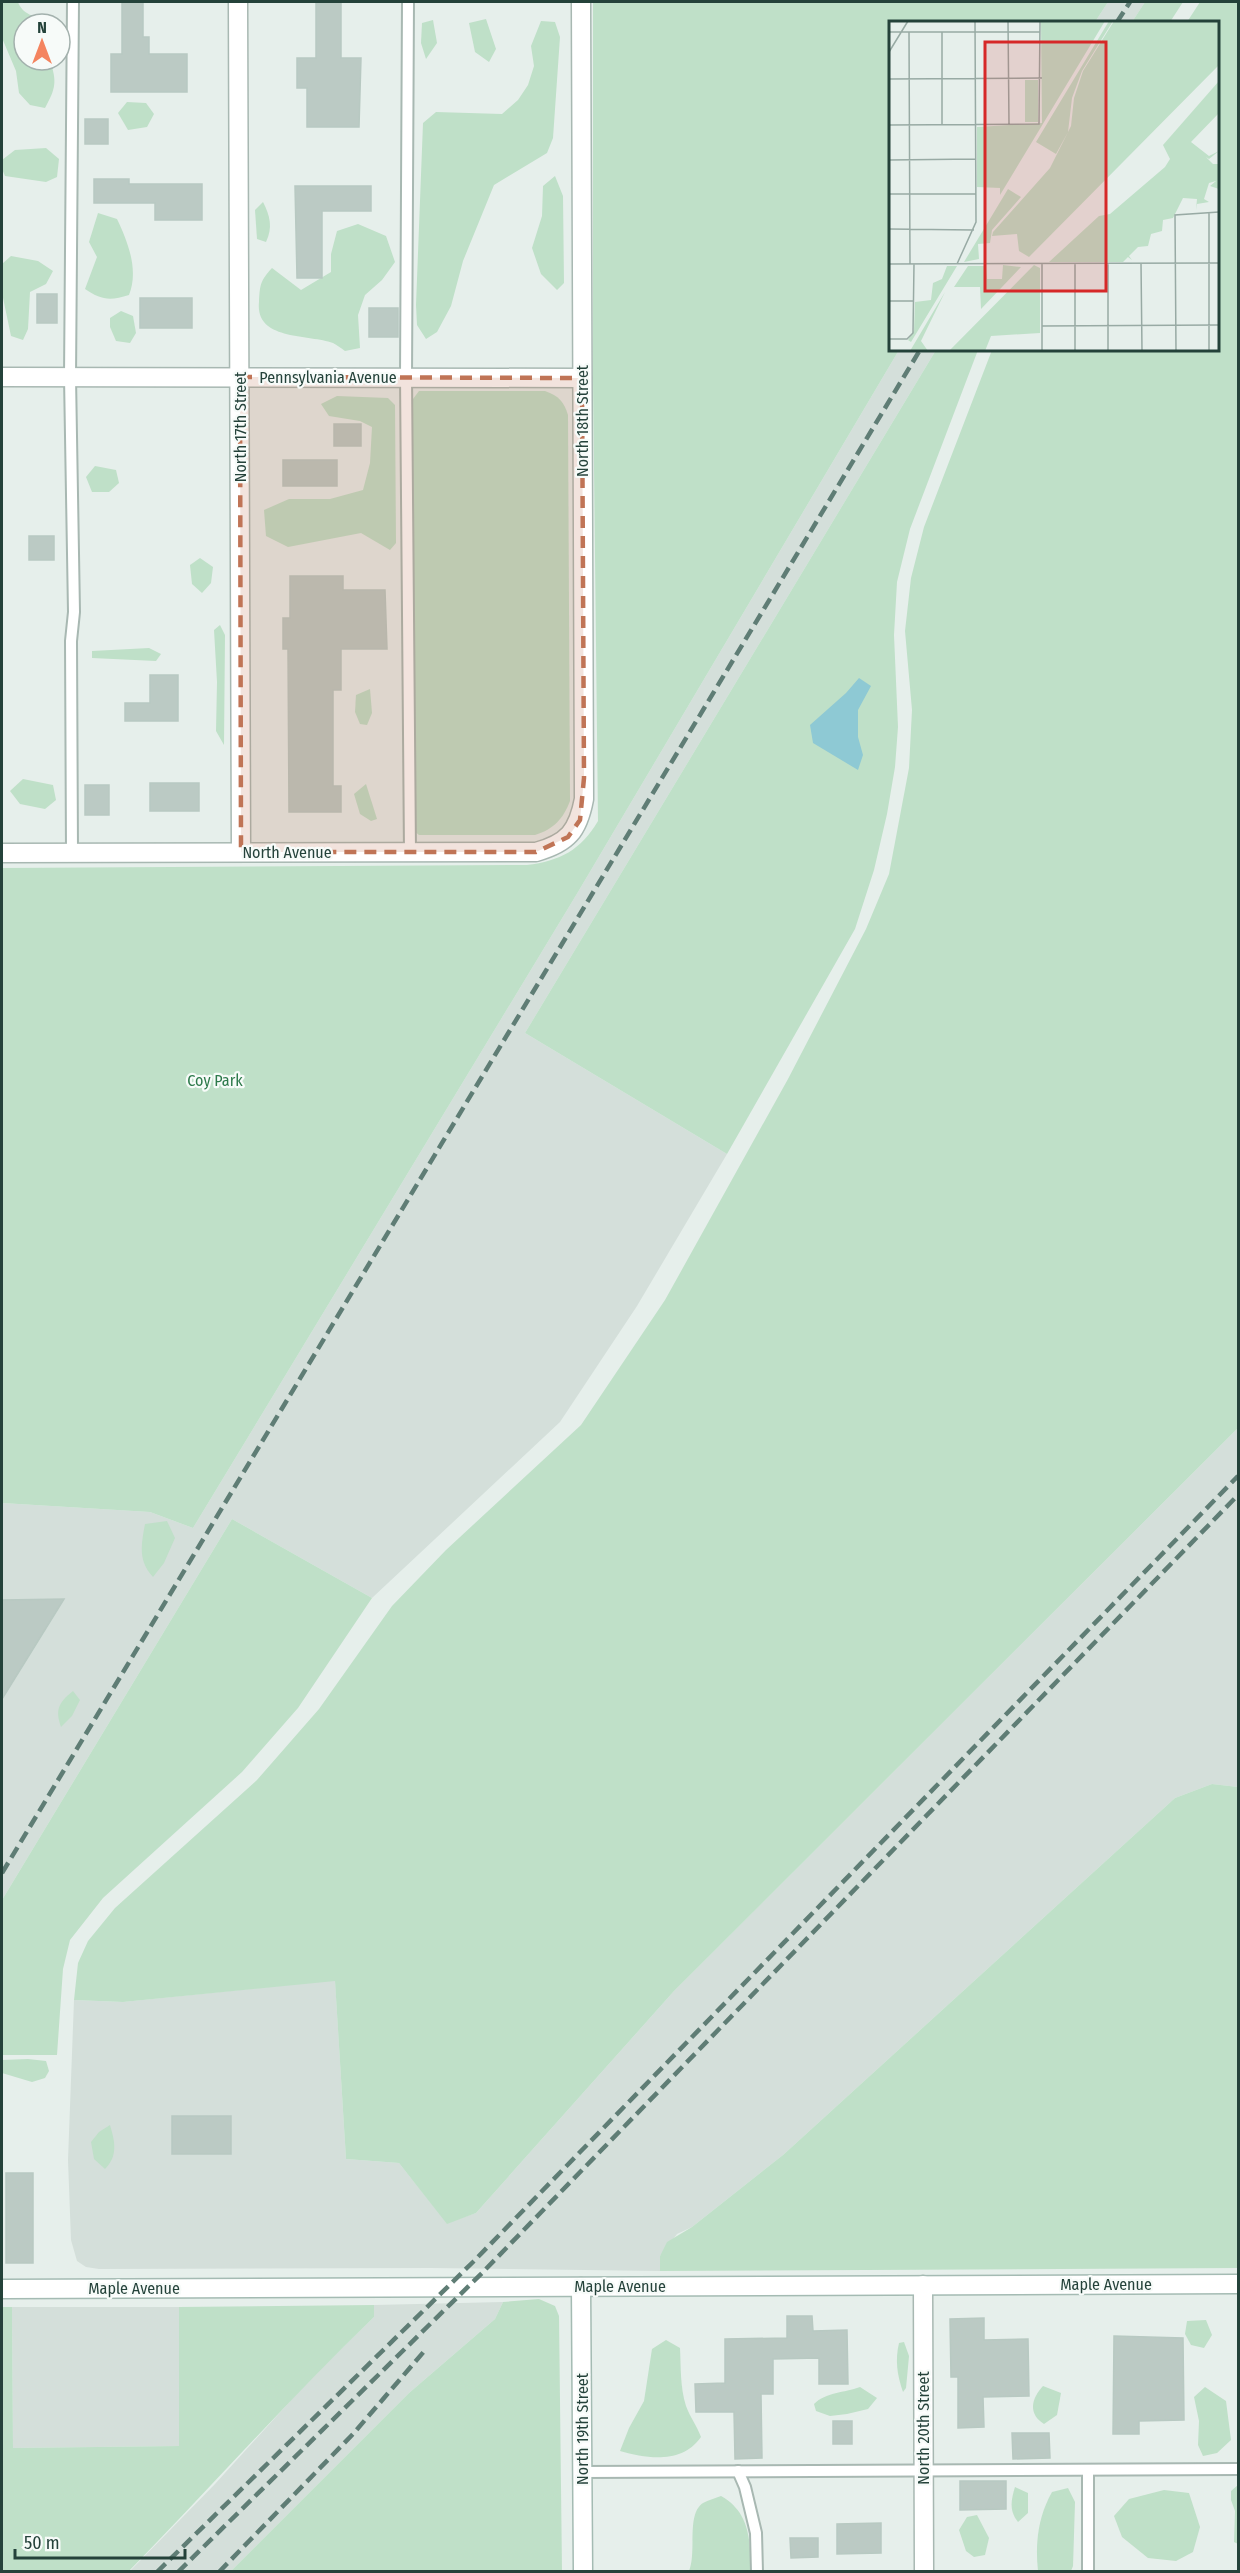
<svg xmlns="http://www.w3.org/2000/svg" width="1240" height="2573" font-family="'Fira Sans Condensed',sans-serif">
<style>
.built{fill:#d4dfda}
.green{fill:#bfe0c8}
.water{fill:#8ec9d4}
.building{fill:#bbcac4;stroke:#b8c9c2;stroke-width:1.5}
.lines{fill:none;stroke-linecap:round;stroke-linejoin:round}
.lane-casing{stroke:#a8b8b2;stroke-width:14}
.street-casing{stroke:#a8b8b2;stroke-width:21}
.secondary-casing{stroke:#a4bbb3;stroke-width:21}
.lane{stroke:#fff;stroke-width:10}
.street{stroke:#fff;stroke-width:18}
.secondary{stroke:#fff;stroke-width:18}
.rail{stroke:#5f7d75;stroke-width:4.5;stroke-dasharray:12 6;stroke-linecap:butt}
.marked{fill:#c07456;fill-opacity:0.2;stroke:#c07456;stroke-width:4.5;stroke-dasharray:12 8;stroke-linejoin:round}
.labels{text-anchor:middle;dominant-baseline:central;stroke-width:4.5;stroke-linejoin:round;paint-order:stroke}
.street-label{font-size:16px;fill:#24423a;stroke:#f7fbf9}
.park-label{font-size:16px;fill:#2d7a4b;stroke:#f7fbf9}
.inset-road{fill:none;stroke:#98aaa4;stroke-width:1.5}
.view{fill:#d62828;fill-opacity:0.15;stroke:#d62828;stroke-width:3}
.inset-edge{fill:none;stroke:#24423a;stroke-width:3}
</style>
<rect width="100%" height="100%" fill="#e6efeb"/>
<g class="built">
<path d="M1108,2H1145L1132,22H1095Z"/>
<path d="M899,350H936L525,1033L727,1154L637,1306L560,1422L372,1598L232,1519L2,1900V1503L150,1512L193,1528L578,892Z"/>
<path d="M1238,1428V1787L1212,1784L1175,1798L783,2155L692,2227L677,2234L660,2256V2271L431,2268L99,2269L86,2267L77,2261L71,2240L68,2160L74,2000L123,2002L335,1980L346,2159L399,2163L447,2223L476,2213L674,1991Z"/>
<path d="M503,2302L495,2319L409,2393L231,2571L129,2572L215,2484L314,2375L374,2317V2305Z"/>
<path d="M12,2307H179V2446L13,2448Z"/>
</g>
<g class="green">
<path d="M2,2H18C22,14 35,17 46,20V24H24V60H50C57,82 56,88 45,108L30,105L19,93L16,71L2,38Z"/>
<path d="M593,2H1108L1095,22H890V350H899L578,892L193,1528L150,1512L2,1503V868L527,865C560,861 581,850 598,821L593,379Z"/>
<path d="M1145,2H1183L1170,22H1132Z"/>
<path d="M1200,2H1238V1428L674,1991L476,2213L447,2224L399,2163L346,2159L335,1981L123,2002L74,2000L78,1963L88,1941L115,1908L257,1780L319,1709L392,1606L446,1550L581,1425L665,1300L788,1079L866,929L889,874L909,768L912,710L905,631L911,578L924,527L992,350H1218V22H1187Z"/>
<path d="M486,19L496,49L489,62L475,52L469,23Z"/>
<path d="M433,20L437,43L426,59L421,43L422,23Z"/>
<path d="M541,21L555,22L560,37L553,138L547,153L494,185L463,261L451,306L437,332L426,339L417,325L416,305L423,123L436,112L502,114L518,100L528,85L534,66L531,46Z"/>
<path d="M127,102L146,103L154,114L147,127L128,130L118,113Z"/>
<path d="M46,148L59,159L57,177L46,182L5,176L2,169V160L15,150Z"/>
<path d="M555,176L563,196L564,283L557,290L541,274L532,248L542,216L543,186Z"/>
<path d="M263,202C270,216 273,227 266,242L257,239L255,210Z"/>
<path d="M98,213L117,219C128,242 139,270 129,295C110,301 101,300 85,289L97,257L89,242Z"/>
<path d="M358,224L386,236L395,262L382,280L365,295L358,315L360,348L345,351C341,348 337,345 333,343C309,334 255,341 259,302C260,285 260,281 272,268L301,290L331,272V254L337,231Z"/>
<path d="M11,256L38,261L53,271L46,284L30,292L28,329L23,340L11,336L2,293V264Z"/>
<path d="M121,311L133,316L136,333L130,343L116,341L110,327V318Z"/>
<path d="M936,350H978L910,529L897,582L894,635L898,727L895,767L887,814L874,870L855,929L727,1154L525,1033Z"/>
<path d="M419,391H545C559,396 564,402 568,415L570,801C563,819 554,829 535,835H419L414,831L412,429L413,399Z"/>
<path d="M337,396L388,398L395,405L396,543L390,550L361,533L288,547L266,536L264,510L289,499H330L363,490L370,463L372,427L360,421L329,416L321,404Z"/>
<path d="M95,466L116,470L119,483L109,492H92L86,477Z"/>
<path d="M200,558L213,567L211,583L202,593L192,584L190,565Z"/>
<path d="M220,625L225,635L224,745L216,731L217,682L214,630Z"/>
<path d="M149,648L161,654L156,661L92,658V651Z"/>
<path d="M370,689L372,713L367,725L360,724L355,712L356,695Z"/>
<path d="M23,779L53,785L56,800L45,809L20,804L10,791Z"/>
<path d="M366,784L377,819L371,821L360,814L354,794Z"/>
<path d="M232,1519L372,1598L298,1708L242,1772L103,1898L70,1940L63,1969L57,2055H2V1900Z"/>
<path d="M167,1521L175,1538L164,1563L153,1577C138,1561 141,1545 145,1524Z"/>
<path d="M73,1691L80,1700L72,1716L61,1727C55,1710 58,1703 73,1691Z"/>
<path d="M1212,1784L1238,1787V2268L660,2271V2256L667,2242L692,2227L783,2155L1175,1798Z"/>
<path d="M28,2059L46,2061L49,2071L45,2078L32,2082L2,2073V2060Z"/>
<path d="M110,2125C115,2142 118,2156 105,2169L94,2159L91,2142L99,2132Z"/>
<path d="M539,2299L555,2306L559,2316L562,2571H231L409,2393L495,2319L503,2302Z"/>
<path d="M374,2305V2317C289,2399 211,2487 129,2571H2V2307H12L13,2448L179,2446V2307Z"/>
<path d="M1206,2320L1212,2335L1204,2348L1191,2345L1185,2334L1187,2321Z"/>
<path d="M666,2340L680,2348C681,2367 680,2387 686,2406C690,2417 697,2426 701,2437C682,2464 648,2459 620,2451L629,2428L644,2401L652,2349Z"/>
<path d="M904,2342L909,2356L906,2388L903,2392C897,2375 895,2360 899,2343Z"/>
<path d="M1043,2386L1061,2393L1057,2415L1044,2424C1028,2414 1031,2399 1043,2386Z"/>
<path d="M860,2387L877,2398L868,2409L847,2414L830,2416L816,2411L814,2404C826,2392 844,2393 860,2387Z"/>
<path d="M1205,2387L1226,2401L1231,2440L1217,2453L1203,2456L1198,2445L1199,2421L1194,2397Z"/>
<path d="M1238,2485V2544L1234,2542L1235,2511L1231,2500V2491Z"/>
<path d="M1015,2487L1028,2493V2513L1018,2522C1009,2511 1011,2500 1015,2487Z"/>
<path d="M1068,2488L1075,2502L1073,2566L1071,2571H1038C1035,2543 1038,2517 1052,2492Z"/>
<path d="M1164,2490L1189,2493L1200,2527L1193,2552L1176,2561L1148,2558L1122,2537L1114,2516L1129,2499Z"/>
<path d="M721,2496C750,2512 751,2542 750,2571H689C697,2552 686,2514 703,2503C708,2500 716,2498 721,2496Z"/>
<path d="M977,2515L989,2538L985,2555L974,2557L966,2551L959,2530L967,2517Z"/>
</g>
<path class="water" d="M859,678L871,686L858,710V737L863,755L858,770L813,743L810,725L846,693Z"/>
<g class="building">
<path d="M122,2H143V37H149V54H187V92H111V54H122Z"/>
<path d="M316,2H341V58H361L359,127H307V88H297V58H316Z"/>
<rect x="85" y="119" width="23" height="25"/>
<path d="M94,179H129V184H202V220H155V203H94Z"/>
<path d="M295,186H371V211H322V278H297Z"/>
<rect x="37" y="294" width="20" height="29"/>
<rect x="140" y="298" width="52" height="30"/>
<rect x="369" y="308" width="29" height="29"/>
<rect x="334" y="424" width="27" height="22"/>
<rect x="283" y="460" width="54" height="26"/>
<rect x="29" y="536" width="25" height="24"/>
<path d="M290,576H343V590H385L387,649H341V690H333V786H341V812H289L288,649H283V618H290Z"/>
<path d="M150,675H178V721H125V703H150Z"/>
<rect x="150" y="783" width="49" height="28"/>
<rect x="85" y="785" width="24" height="30"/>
<path d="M64,1599L2,1699V1600Z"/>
<rect x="172" y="2116" width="59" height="38"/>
<rect x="6" y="2173" width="27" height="90"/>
<path d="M787,2316H812L813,2331L847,2330L848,2384H819V2358L773,2359V2394H761L762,2458L735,2459L734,2412H696L695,2384L725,2383V2339L787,2338Z"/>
<path d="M984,2318V2340L1028,2339L1029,2396L983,2397L984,2427L958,2428V2377H951L950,2319Z"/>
<path d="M1114,2336L1183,2338L1184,2420L1139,2421V2434H1113Z"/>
<rect x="833" y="2421" width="19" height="23"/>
<path d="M1012,2433H1049L1050,2458L1013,2459Z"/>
<path d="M960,2481H1006V2509L960,2510Z"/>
<path d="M881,2523V2553L837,2554V2524Z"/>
<path d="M790,2538H818V2557L791,2558Z"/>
</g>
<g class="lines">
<defs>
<g id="lane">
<path d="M408,2L406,377L410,852"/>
<path d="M72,852L71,641L74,612L70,377L73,2"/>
<path d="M738,2471L745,2487L756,2533L757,2572"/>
<path d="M1088,2471V2572"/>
<path d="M582,2472L1238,2469"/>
</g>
<g id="street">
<path d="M238,2L241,852"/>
<path d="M2,377L582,378"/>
<path d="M2,853L536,852C568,843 578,831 584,799L581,2"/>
<path d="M923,2285L924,2572"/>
</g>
<g id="secondary">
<path d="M581,2287L583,2572"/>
<path d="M2,2289L1238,2284"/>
</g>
</defs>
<use href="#lane" class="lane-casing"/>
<use href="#street" class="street-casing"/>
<use href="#secondary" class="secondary-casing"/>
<use href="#lane" class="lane"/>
<use href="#street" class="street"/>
<use href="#secondary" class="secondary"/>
<g class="rail">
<path d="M1117,22L1130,2"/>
<path d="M2,1873L920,350"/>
<path d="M157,2572L473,2262L1238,1476"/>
<path d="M178,2572L482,2273L1238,1495"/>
<path d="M219,2572L353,2434L427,2348"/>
</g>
</g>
<path class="marked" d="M240,377L582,378L584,778L580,820L568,837L536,852H241Z"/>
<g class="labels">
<g class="street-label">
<text x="328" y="377">Pennsylvania Avenue</text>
<text transform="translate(582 421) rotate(-90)">North 18th Street</text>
<text transform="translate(240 427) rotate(-90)">North 17th Street</text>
<text x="287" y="852">North Avenue</text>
<text x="1106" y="2284">Maple Avenue</text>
<text x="620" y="2286">Maple Avenue</text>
<text x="134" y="2288">Maple Avenue</text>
<text transform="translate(923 2428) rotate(-90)">North 20th Street</text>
<text transform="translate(582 2429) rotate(-90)">North 19th Street</text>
</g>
<g class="park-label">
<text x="215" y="1080">Coy Park</text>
</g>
</g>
<g transform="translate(889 21)">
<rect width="330" height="330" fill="#e6efeb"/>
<path d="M152,0H216L111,174V167L88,166V106L153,102ZM220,0H224L193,50L183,77L179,111L167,133L147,121ZM225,0H330V44L140,236L130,230L128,213L103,215L104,211L161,147L182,105L185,77L194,50ZM136,59H149V101H136ZM330,60V92L302,121L320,135L330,130L320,138L317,136L324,143H330V168L321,165L327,160L320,162L315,178L320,181L308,183L307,189L308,178L294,177L284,197L274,199L273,210L262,213L259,225L249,226L240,235L243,239L239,236L234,241H160L210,195L221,193L276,146L281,138L274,124ZM119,168L132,176L103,209L101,222L89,223L90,238L75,241ZM114,244L132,246L92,288L91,266H65L79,245H97L98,258H113ZM145,244L151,247V312L102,315L96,330H60ZM58,245H68L22,321L19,319L25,309L26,281L42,279L44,262L53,258ZM56,271L32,320L39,330H21Z" fill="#bfe0c8"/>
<path class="inset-road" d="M119,0L120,103M0,11H151M20,11L21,243M53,11V104M0,31L19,0M0,58L153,57M0,104L150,103L151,0M0,139L87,138M0,173H87M320,191V330M0,208L85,209M186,242V330M219,242V330M252,242L253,330M0,243L330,242M68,243L87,201L86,0M153,243V330M0,280H25M153,305L330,304M0,318H18L24,312L25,243M287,330L286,194L330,191"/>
<path class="view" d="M96,21H217V270H96Z"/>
<rect width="330" height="330" class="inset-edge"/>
</g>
<rect width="1240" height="2573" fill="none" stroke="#24423a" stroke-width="6"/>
<g transform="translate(42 42)"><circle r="28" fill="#f7fbf9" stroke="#a3b1ad" stroke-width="1.5"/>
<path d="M0-4.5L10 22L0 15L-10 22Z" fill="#f4845f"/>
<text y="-9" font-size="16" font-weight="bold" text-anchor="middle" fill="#24423a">N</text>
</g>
<path d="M15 2549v9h170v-9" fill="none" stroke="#24423a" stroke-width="3"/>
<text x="24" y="2549" font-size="18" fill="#24423a" stroke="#f7fbf9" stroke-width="4.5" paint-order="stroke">50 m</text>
</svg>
